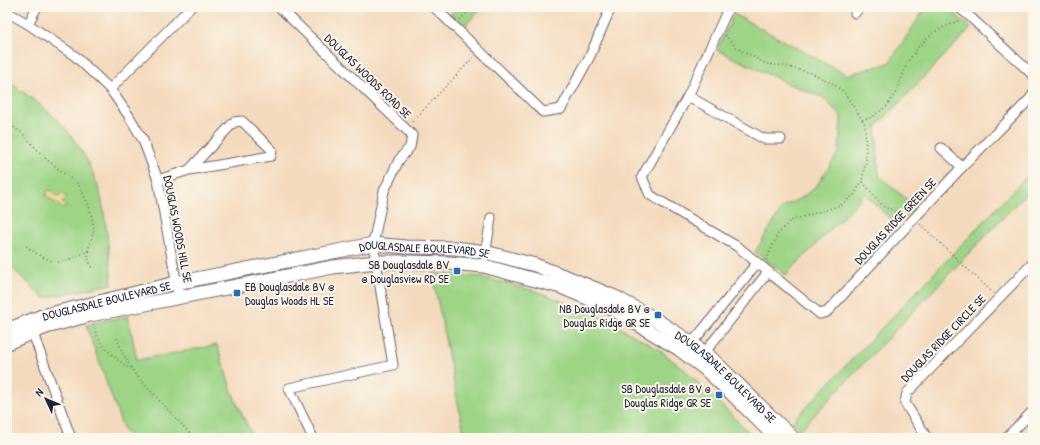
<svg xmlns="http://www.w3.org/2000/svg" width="1040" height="445" font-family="'Patrick Hand',sans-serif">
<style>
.green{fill:#9dd486;stroke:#607b60}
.sand{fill:#eeda9e;stroke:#887e6c}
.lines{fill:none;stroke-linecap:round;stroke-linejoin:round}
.street-casing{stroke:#6c6268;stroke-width:11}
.secondary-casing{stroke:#6c6268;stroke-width:15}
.path{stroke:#6c6268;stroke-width:1.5;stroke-dasharray:1 3;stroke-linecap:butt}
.street{stroke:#fff;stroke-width:9}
.secondary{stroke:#fff;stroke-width:13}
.poi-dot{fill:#1f6fb2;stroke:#fbf7ec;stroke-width:1.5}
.labels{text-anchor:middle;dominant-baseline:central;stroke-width:4;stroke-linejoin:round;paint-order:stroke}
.street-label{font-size:12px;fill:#22223b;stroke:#fbf7ec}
.poi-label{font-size:12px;fill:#22223b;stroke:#fbf7ec;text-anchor:end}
</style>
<rect width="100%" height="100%" fill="#fbf7ec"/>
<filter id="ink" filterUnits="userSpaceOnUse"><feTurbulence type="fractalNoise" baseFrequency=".025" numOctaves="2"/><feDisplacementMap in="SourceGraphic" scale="8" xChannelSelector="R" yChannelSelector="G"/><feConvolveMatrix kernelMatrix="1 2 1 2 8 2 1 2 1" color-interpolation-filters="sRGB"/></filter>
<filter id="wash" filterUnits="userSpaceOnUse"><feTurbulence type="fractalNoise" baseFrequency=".012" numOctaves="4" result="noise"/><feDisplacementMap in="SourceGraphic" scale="16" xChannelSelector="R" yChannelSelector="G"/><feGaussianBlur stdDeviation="0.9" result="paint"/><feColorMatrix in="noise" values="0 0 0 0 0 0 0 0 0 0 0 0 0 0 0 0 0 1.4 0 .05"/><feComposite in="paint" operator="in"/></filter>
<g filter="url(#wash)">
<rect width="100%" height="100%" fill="#f4dabd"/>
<g class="green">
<path d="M457,7H482L464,27L450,14Z"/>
<path d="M926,7H947L971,28L876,127L879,176L916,207L897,225L865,194L786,275L755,252L783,207L803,197L817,185L839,152L841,116L822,97L789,84L717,50L734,14L847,75L889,63Z"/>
<path d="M7,81C22,91 37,102 51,114C73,133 92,165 100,193C107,223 109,254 112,284L44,298L7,263Z"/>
<path d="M1033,170V186L800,430L792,422Z"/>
<path d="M432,273L482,277L535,291L579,307L606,320L658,349L685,370L755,438H465Z"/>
<path d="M128,316L137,360L217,345L231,389L242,415L254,438H132L124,431L86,325Z"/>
</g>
<path class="sand" d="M49,190L52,191C57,197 56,196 63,194L66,196V198L62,202L66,206L64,209C60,207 49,198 46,195L47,192Z"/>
</g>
<g filter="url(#ink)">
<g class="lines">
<defs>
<g id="street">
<path d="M279,7L412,135L410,147L399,160L384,191L373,244L393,365L289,388L313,438"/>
<path d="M434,7L543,112L561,109L590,56L611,7"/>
<path d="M729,7L688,96L642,177L650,195L738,247L820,314L827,312L962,167L1030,99L1033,94"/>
<path d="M958,7L967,14L1033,75"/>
<path d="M7,12L28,24L75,56L110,89L129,116L143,140L158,180L179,297"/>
<path d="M855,13L860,7"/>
<path d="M28,24L37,7"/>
<path d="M110,89L191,7"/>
<path d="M688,96L764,139H781"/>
<path d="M941,148L962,167"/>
<path d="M158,180L189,170L271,156L272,150L242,121L234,122L189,170"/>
<path d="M485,256L491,218"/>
<path d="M31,328L71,438"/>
<path d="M692,348V343L757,263"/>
<path d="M699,355L705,352L768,272"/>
<path d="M927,438L905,403L907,393L1033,263"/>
<path d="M1006,438L1033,411"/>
</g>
<g id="secondary">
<path id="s1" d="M7,330L42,316L176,283L373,244L406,247L455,248L485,252L535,265L569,278L615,297L653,318L692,343L711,358L793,438"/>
<path d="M7,343L46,327L90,315L333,267L376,262H409L449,263L484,266L561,287L609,307L679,349L704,368L730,392L776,438"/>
</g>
</defs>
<use href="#street" class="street-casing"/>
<use href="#secondary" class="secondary-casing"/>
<g class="path">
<path d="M460,20L473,7"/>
<path d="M725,35L738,49L767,64L785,66L811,73L832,83L844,92L865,124L866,161L862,181L884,207L905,215"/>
<path d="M862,120L872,117L887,106L897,91L907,63L919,46L934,32L960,20"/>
<path d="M412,122L474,57"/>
<path d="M7,123L22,133L46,159L79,185L90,209L94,229L88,251C79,255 68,261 58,262C50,263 33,251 26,246"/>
<path d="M920,224L993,293"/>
<path d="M88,251V258L92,269"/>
<path d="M766,260L778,234L790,221L841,205L855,194L862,181"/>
<path d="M93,324C97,344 115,359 131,369"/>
<path d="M117,338L122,351L134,373L194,438"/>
</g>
<use href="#street" class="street"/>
<use href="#secondary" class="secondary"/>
</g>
</g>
<g class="poi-dot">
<rect x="453" y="267" width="8" height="8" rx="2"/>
<rect x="233" y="289" width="8" height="8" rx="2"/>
<rect x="654" y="311" width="8" height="8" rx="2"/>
<rect x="715" y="391" width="8" height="8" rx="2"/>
</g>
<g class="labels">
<g class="street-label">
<text transform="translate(368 76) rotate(44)">DOUGLAS WOODS ROAD SE</text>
<text transform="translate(895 221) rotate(-47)">DOUGLAS RIDGE GREEN SE</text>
<text transform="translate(178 229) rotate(79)">DOUGLAS WOODS HILL SE</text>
<text stroke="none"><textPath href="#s1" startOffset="428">DOUGLASDALE BOULEVARD SE</textPath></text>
<text stroke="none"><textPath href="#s1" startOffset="104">DOUGLASDALE BOULEVARD SE</textPath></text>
<text transform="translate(943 338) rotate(-46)">DOUGLAS RIDGE CIRCLE SE</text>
<text stroke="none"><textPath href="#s1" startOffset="764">DOUGLASDALE BOULEVARD SE</textPath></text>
</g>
<g class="poi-label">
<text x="449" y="264">SB Douglasdale BV<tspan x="449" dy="14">@ Douglasview RD SE</tspan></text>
<text x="245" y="286" text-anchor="start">EB Douglasdale BV @<tspan x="245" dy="14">Douglas Woods HL SE</tspan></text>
<text x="650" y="308">NB Douglasdale BV @<tspan x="650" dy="14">Douglas Ridge GR SE</tspan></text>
<text x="711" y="388">SB Douglasdale BV @<tspan x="711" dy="14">Douglas Ridge GR SE</tspan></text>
</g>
</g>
<rect width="1040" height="445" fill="none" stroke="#fbf7ec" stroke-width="24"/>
<g transform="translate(46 399) rotate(314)" stroke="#fbf7ec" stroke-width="3" paint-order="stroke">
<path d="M0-3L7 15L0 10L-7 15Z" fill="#22223b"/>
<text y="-6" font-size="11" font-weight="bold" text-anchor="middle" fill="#22223b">N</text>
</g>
</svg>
